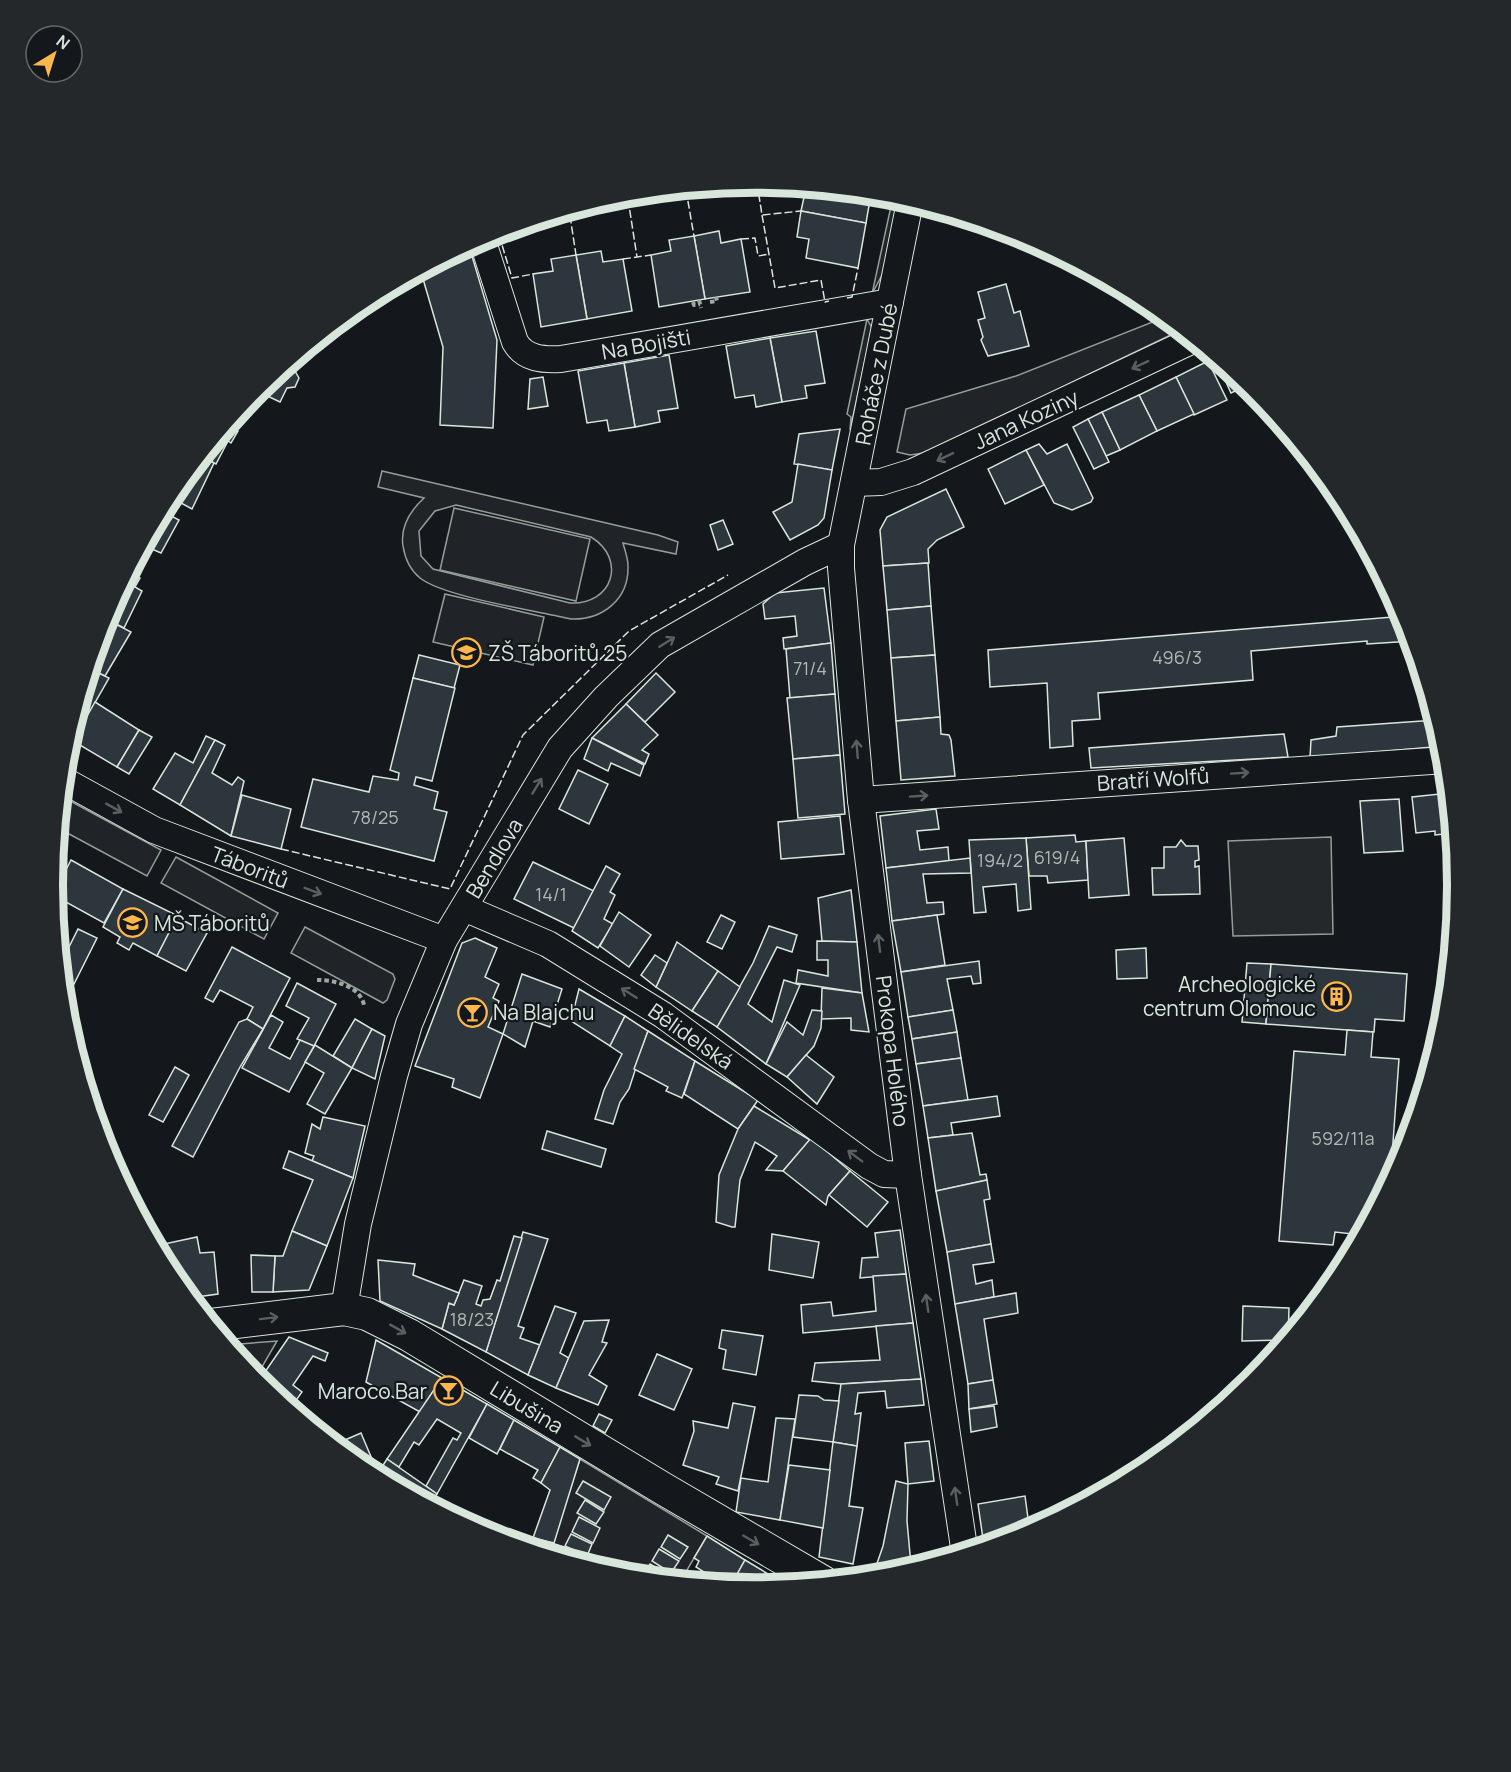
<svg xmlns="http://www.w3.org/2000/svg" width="1511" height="1772" font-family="Manrope,sans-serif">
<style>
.green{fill:#202428;stroke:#939e99;stroke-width:1.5;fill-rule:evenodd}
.parking{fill:#24282b;stroke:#939e99;stroke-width:1.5}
.building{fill:#2c363c;stroke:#d8e6dc;stroke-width:1.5}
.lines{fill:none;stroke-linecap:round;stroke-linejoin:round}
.minor-casing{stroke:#d8e6dc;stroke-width:28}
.tertiary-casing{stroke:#d8e6dc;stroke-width:34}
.path{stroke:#9da8a2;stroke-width:4;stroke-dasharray:4.5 3;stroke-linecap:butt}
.minor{stroke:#14181c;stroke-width:26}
.tertiary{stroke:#14181c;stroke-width:32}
.fence{stroke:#d8e6dc;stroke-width:1.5;stroke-dasharray:8 3;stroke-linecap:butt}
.oneway{stroke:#59605f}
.labels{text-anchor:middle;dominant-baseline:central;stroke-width:4.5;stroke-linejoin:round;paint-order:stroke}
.number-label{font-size:18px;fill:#adbab4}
.street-label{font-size:21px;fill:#d8e6dc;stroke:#14181c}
.poi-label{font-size:21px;fill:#d8e6dc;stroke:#14181c;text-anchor:start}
.rim{fill:none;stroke:#d8e6dc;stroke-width:8}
</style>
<rect width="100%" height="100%" fill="#14181c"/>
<g class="green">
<path d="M893,197L900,199L883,273L872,294Z"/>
<path d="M1165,317L1181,330L924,453L910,455L897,452L906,409L1016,376Z"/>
<path d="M867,319L872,328L850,430L851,417L847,414Z"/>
<path d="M382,471L658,535L678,542L676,554L623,543C625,551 628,558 628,566C629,600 602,620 571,619C537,611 444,597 420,578C410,570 405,559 403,546C400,527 410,511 424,498L378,487ZM456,505L591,537C627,559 613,605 570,603L433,569L421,556L419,531L435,511Z"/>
<path d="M454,508L590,539L576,601L440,570Z"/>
<path d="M445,594L544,617L533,665L433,642Z"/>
<path d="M61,796L161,850L147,876L58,828Z"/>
<path d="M176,857L278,913L264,939L161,883Z"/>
<path d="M305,927L393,974L395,979L387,1000L383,1003L291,953Z"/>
<path d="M277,1341L255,1379L227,1345Z"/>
<path d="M580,1459L707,1536L680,1582L618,1575L549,1554Z"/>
</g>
<path class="parking" d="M1331,837L1333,934L1233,936L1228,841Z"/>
<g class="building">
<path d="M806,188L871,194L866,223L801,211Z"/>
<path d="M801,211L866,223L858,268L806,258L809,239L797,237Z"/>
<path d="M719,231L721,243L741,239L750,292L705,299L694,236Z"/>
<path d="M694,236L705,299L659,307L651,255L671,251L669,240Z"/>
<path d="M469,246L497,340L493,428L440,425L443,347L421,272Z"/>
<path d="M601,251L603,262L623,259L632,311L587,319L576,255Z"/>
<path d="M576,255L587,319L541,327L533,274L553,271L551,259Z"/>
<path d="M1006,284L1014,313L1020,311L1029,346L988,356L981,340L983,337L978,320L985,318L978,292Z"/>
<path d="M816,331L825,383L805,386L807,398L782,402L770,338Z"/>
<path d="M770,338L782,402L756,407L754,395L735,398L726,346Z"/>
<path d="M300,355L303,357L295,371L299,378L295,387L287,388L280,402L257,391Z"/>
<path d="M669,355L678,408L658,411L660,422L635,427L624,363Z"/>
<path d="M1215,358L1248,385L1231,393Z"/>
<path d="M1208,361L1227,400L1194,415L1176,377Z"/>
<path d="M624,363L635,427L609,431L607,420L587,423L578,371Z"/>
<path d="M543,377L548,406L528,409L530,379Z"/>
<path d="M1176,377L1194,414L1157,431L1139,395Z"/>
<path d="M1139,395L1157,431L1120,450L1102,412Z"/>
<path d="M1102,412L1120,450L1106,456L1088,419Z"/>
<path d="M1088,419L1109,462L1094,469L1073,427Z"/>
<path d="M228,426L238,431L231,443L228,441L216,464L203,457Z"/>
<path d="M840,429L832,470L794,464L799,434Z"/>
<path d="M1039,444L1047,454L1067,444L1093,498L1091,502L1072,510L1054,503L1026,450Z"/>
<path d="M1026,450L1044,485L1005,504L988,469Z"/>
<path d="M203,457L214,463L192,509L170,497Z"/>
<path d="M798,464L832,470L824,518L818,525L790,540L773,512L792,502Z"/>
<path d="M946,489L964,527L937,540L928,549L929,563L883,566L880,530L887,517Z"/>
<path d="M162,511L179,520L161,553L152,549L145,552L142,550Z"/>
<path d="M723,520L733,544L718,550L710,525Z"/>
<path d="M928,563L931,606L887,610L883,566Z"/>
<path d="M129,573L140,578L135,587L142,591L124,628L106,619Z"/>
<path d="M824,588L831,643L784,649L783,638L797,636L795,616L765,619L763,604L775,593Z"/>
<path d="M931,606L935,655L891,658L887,610Z"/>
<path d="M1405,616L1412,641L1367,644V641L1251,651L1253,680L1098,693L1100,719L1072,721L1073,746L1050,748L1047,683L990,687L988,650Z"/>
<path d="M106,619L131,632L105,676L90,669Z"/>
<path d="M831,643L835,694L790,698L786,649Z"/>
<path d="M419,655L460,665L454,688L413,678Z"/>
<path d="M935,655L940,717L896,721L891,658Z"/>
<path d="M90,669L109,678L73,741L69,739Z"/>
<path d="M656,673L675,692L645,722L626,704Z"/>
<path d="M413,678L455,688L432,781L416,777L414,785L438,792L434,809L447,812L434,861L301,827L313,779L369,792L373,776L398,780L399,773L390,770Z"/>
<path d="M835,694L840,755L793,759L787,698Z"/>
<path d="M95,702L139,730L117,767L73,741Z"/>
<path d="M626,704L658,735L642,750L649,754L645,764L592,738Z"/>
<path d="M940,717L941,734L949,735L951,740L955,776L901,780L896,721Z"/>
<path d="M1436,720L1444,746L1310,758L1311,740L1336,736L1337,727Z"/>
<path d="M139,730L152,737L129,774L117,767Z"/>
<path d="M1284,734L1288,757L1091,768L1089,748Z"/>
<path d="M206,736L215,740L180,805L153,789L175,753L193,763Z"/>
<path d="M592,738L644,765L640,776L611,763L608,771L584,759Z"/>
<path d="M215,740L225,745L212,773L232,785L238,777L244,781L231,836L180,805Z"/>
<path d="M840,755L845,814L798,818L793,759Z"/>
<path d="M578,770L608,784L589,824L559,809Z"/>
<path d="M1449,793L1453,833L1435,835V831L1416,833L1412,797Z"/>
<path d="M242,795L291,809L281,849L231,836Z"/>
<path d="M1399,799L1403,851L1364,853L1360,801Z"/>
<path d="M936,809L939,829L917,831L920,850L948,847L949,861L886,868L880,816Z"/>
<path d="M840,816L844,854L781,859L778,822Z"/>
<path d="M1075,835L1076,842L1086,841L1088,880L1048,883L1047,876H1029L1026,838Z"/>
<path d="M1026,838L1031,909L1018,911L1016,884L983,887L986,912L974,913L969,840Z"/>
<path d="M1124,838L1129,895L1089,898L1086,841Z"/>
<path d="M1181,840L1186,846H1198L1199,860L1195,861V867L1199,866L1200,894L1153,895L1152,868H1164V847H1176Z"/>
<path d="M970,858L971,873L923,874L927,903L943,902L944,914L892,921L886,868Z"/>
<path d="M71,860L123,889L104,923L53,895Z"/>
<path d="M533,862L594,891L574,928L514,899Z"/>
<path d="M606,866L620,874L610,892L615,895L604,919L613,924L598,948L572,931Z"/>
<path d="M123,889L178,916L157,956L133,943L129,950L117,943L120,937L103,927Z"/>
<path d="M851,890L857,942L822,941L818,898Z"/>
<path d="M619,912L651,935L629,967L600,946Z"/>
<path d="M721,915L735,922L722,949L707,942Z"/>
<path d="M937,915L945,965L901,972L892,921Z"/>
<path d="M177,917L207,933L186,971L157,956Z"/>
<path d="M769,926L797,935L792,952L777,947L748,1004L772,1022L784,980L800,985L766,1064L717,1027L753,963Z"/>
<path d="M78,929L97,938L72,988L62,983L60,965Z"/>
<path d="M475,938L497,948L485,977L499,984L493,998L499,1001L488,1027L503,1034L480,1098L452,1087L454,1079L415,1066L462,943Z"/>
<path d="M817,941L857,942L862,993L796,983L798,970L828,976V960H817Z"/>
<path d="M677,942L718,971L692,1011L656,987Z"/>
<path d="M232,947L290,978L263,1029L247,1019L253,1007L220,990L213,1002L205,998Z"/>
<path d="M1146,948L1147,978L1117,979L1116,950Z"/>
<path d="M655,955L667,963L656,987L641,975Z"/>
<path d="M979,961L981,983L973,984L971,976L947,979L953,1010L908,1017L901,972Z"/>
<path d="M1247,963L1271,964L1266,1024L1242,1022Z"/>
<path d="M1271,964L1407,974L1404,1021L1375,1019L1374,1032L1266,1024Z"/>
<path d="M718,971L740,987L717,1027L692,1011Z"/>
<path d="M522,974L562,989L550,1027L533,1021L525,1047L503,1034Z"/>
<path d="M297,983L336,1004L314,1046L297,1039L309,1018L286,1006Z"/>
<path d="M822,988L862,993L869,1032L851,1030V1018L821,1019Z"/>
<path d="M579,989L625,1016L610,1046L571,1021Z"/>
<path d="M812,1010L822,1011L821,1028L814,1046L787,1077L766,1064L787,1022L803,1035Z"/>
<path d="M953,1010L957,1032L912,1039L908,1017Z"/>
<path d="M271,1015L283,1022L269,1048L290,1059L300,1040L314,1046L289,1092L242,1068Z"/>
<path d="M625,1016L648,1031L629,1089L620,1102L613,1124L595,1119L604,1090L622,1054L610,1046Z"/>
<path d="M247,1019L263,1029L240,1067L193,1157L172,1146L239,1022Z"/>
<path d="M355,1019L372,1029L352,1068L333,1056Z"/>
<path d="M372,1029L385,1036L375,1079L352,1068Z"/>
<path d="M1347,1030L1373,1032L1371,1057L1399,1059L1390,1184L1362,1235L1335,1232L1333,1245L1279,1241L1294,1051L1345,1055Z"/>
<path d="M648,1031L695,1061L682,1098L666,1091L668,1087L634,1069Z"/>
<path d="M957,1032L961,1058L916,1064L912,1039Z"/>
<path d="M315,1045L352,1068L325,1114L307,1104L324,1073L305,1062Z"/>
<path d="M806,1055L834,1077L817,1104L787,1077Z"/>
<path d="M961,1058L968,1100L923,1106L916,1064Z"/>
<path d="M695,1061L758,1100L738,1129L684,1094Z"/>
<path d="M175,1067L189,1075L163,1122L149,1115Z"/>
<path d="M997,1096L1000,1116L951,1123L953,1135L928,1138L923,1106Z"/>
<path d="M754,1106L810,1140L783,1171L766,1170L777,1156L755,1142L740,1180L735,1227H732L716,1222L719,1175L738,1129Z"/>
<path d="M323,1117L365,1126L353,1178L312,1161L314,1156L305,1153L312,1124L320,1129Z"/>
<path d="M547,1131L606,1149L601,1167L542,1149Z"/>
<path d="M972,1133L980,1175L986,1174L987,1180L936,1191L928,1138Z"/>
<path d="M811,1138L850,1171L828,1196L826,1205L783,1171Z"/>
<path d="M289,1151L353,1178L327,1246L292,1231L313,1180L283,1168Z"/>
<path d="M850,1171L888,1202L867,1227L829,1195Z"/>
<path d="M987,1180L990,1199L984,1200L991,1244L947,1252L936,1191Z"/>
<path d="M900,1230L906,1274L860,1278L862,1258L878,1257L875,1233Z"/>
<path d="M292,1231L327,1246L309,1290L273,1292L275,1256H283Z"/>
<path d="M523,1232L548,1239L518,1326L524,1328L520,1338L540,1345L528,1375L486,1352Z"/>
<path d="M772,1234L819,1242L813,1278L769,1270Z"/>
<path d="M514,1236L522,1238L486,1352L442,1329L449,1303L454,1305L464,1280L482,1286L476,1304L481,1306L483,1300L490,1299L497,1280L500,1281Z"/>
<path d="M197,1237L200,1253L214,1252L218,1294L189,1298L171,1276L158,1253L165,1252L164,1244Z"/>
<path d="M991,1244L994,1262L973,1265L976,1284L992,1280L994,1297L955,1304L947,1252Z"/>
<path d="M251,1255L275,1256L273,1292H252Z"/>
<path d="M378,1260L415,1264L413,1275L459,1293L454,1305L449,1303L442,1329L380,1301Z"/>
<path d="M906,1274L913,1323L803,1333L801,1305L831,1302L833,1316L876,1311L873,1276Z"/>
<path d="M1016,1293L1018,1313L984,1319L993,1380L968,1384L955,1304Z"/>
<path d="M555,1306L576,1313L560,1353L569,1358L556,1388L528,1375Z"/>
<path d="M1243,1306L1289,1308L1288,1340L1242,1341Z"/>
<path d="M609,1320L602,1342L607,1343L589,1375L607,1386L598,1405L556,1388L584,1321Z"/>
<path d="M913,1323L921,1379L841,1384L812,1381L815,1363L880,1360L876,1326Z"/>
<path d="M722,1330L763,1336L756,1375L723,1369L726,1350L719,1348Z"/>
<path d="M289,1337L328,1353L325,1361L313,1356L293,1385L302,1392L290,1409L258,1382Z"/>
<path d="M376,1340L442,1378L420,1412L366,1382Z"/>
<path d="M657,1354L692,1369L674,1410L639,1395Z"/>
<path d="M442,1378L487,1404L437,1494L426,1486L453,1438L457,1440L461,1433L437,1419L419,1445L414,1442L399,1467L387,1459Z"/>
<path d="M921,1379L924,1405L887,1408L885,1391L858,1393L855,1414L861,1413L857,1446L833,1442L841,1384Z"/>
<path d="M993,1380L997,1404L969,1409L968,1384Z"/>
<path d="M799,1395L818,1396L824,1400L839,1401L833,1442L793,1437Z"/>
<path d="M733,1403L755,1407L738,1491L716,1484L719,1477L683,1465L694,1431L693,1421L728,1428Z"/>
<path d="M487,1404L514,1420L497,1454L469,1438Z"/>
<path d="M994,1406L997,1427L971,1432L969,1409Z"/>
<path d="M599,1414L612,1420L605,1433L593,1426Z"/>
<path d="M776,1418L795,1419L780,1520L736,1512L741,1478L768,1482Z"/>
<path d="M514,1420L560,1447L541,1483L533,1478L538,1470L500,1449Z"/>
<path d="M361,1433L377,1471L374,1476L355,1462L345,1440Z"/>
<path d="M929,1441L934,1481L908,1484L905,1443Z"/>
<path d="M833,1442L857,1446L849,1506L863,1508L853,1564L819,1557Z"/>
<path d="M560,1447L580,1459L554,1543L533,1538L550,1490L541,1483Z"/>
<path d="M387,1459L437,1494L430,1505L376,1476Z"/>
<path d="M789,1465L830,1470L823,1528L780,1520Z"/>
<path d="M583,1481L611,1497L604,1510L576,1493Z"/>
<path d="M896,1481L908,1484L907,1521L911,1565L917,1567L892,1576L872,1578L883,1546Z"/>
<path d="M1025,1496L1030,1533L984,1546L978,1504Z"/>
<path d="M585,1500L604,1512L596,1524L577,1513Z"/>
<path d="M579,1517L600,1528L593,1543L572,1532Z"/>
<path d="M571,1534L592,1544L587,1556L565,1546Z"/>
<path d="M668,1535L688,1547L680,1559L661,1547Z"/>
<path d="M707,1536L745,1560L730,1587L698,1583L704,1572L696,1567L699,1561L694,1558Z"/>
<path d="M561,1548L585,1559L582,1565L557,1557Z"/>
<path d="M659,1549L679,1561L671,1573L652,1561Z"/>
<path d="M745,1560L788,1586L755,1589L730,1587Z"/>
<path d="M650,1564L670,1576L667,1580L643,1576Z"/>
</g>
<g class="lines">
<defs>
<g id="minor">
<path d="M910,202L841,545V568L861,800L908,1175L965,1554"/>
<path d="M482,239L515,342C525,359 543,360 561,359L890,302"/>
<path d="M854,483L881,482L913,472L1193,340"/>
<path d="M63,780L154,830L444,940"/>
<path d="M861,800L1446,760"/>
<path d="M464,908L548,944L663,1015L869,1166L884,1174L908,1175"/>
<path d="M344,1309L358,1224L394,1076L409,1024L444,940L560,748L606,697L660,645L805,562L841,545"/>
</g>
<path id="tertiary" d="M211,1325L344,1309L367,1314L409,1335L662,1488L823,1582"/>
</defs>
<use href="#minor" class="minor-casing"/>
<use href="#tertiary" class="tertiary-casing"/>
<g class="path">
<path d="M699,300L701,308"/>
<path d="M693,302L694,305L700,304"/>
<path d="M710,302L717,301L716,297"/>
<path d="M317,980C335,980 360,986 364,1005"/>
</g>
<use href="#minor" class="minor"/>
<use href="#tertiary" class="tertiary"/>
<g class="fence">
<path d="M757,183L762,215L801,211"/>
<path d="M686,190L694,236"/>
<path d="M628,199L637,257"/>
<path d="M762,215L775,288L821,280L825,302L829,301"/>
<path d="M570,216L650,193"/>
<path d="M559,219L570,216L576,255"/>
<path d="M499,233V235L559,219L558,215"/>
<path d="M499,235L512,278L533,274"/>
<path d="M741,239L755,238L758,256L769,254"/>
<path d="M623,259L651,255"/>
<path d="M847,298L852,297L858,268"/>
<path d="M281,849L450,889L523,735L629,631L728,575"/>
</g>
</g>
<defs><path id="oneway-shaft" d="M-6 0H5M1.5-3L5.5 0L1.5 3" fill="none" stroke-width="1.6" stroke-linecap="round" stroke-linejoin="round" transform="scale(1.5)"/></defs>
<g class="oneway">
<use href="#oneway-shaft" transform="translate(1140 365) rotate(155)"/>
<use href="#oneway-shaft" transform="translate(945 457) rotate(155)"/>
<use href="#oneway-shaft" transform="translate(667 642) rotate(-32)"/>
<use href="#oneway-shaft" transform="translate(857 749) rotate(-95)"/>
<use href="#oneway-shaft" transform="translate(1240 773) rotate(-4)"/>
<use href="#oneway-shaft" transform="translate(537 786) rotate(-59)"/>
<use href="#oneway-shaft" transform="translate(919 796) rotate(-4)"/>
<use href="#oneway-shaft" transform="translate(114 808) rotate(29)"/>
<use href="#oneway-shaft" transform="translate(313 891) rotate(21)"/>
<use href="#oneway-shaft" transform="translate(879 943) rotate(-97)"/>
<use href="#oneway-shaft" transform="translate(629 993) rotate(-148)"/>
<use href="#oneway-shaft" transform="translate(855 1156) rotate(-143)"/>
<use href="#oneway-shaft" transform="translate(927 1303) rotate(-98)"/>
<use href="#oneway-shaft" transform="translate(269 1318) rotate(-7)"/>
<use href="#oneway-shaft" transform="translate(398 1329) rotate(29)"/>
<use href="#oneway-shaft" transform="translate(583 1441) rotate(31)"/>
<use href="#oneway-shaft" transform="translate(956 1496) rotate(-98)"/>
<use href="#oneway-shaft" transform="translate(751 1540) rotate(30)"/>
</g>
<defs>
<symbol id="school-ring" viewBox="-11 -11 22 22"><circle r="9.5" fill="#14181c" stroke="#ffb74d" stroke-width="1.5"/><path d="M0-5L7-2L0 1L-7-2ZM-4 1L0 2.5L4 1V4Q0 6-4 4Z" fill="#ffb74d"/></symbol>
<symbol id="building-ring" viewBox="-11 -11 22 22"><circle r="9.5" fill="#14181c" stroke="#ffb74d" stroke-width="1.5"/><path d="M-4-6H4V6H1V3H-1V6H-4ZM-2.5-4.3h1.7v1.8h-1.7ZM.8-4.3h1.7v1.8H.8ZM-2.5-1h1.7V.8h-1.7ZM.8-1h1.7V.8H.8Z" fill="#ffb74d"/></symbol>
<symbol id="bar-ring" viewBox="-11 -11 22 22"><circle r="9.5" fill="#14181c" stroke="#ffb74d" stroke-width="1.5"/><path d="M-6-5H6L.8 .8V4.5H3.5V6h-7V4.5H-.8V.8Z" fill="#ffb74d"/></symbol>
</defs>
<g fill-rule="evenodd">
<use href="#school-ring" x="450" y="636" width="33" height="33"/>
<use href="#school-ring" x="116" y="906" width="33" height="33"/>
<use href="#building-ring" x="1320" y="980" width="33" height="33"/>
<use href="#bar-ring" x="456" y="996" width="33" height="33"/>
<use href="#bar-ring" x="432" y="1374" width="33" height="33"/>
</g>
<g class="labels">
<g class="number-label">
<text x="1177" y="657">496/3</text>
<text x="810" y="668">71/4</text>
<text x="375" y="817">78/25</text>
<text x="1057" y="857">619/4</text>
<text x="1000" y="860">194/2</text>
<text x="551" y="894">14/1</text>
<text x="1343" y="1138">592/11a</text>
<text x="472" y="1319">18/23</text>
</g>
<g class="street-label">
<text transform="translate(646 344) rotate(-10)">Na Bojišti</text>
<text transform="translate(876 374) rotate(-79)">Roháče z Dubé</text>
<text transform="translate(1026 419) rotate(-25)">Jana Koziny</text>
<text transform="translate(1153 779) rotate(-4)">Bratří Wolfů</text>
<text transform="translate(494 858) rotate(-59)">Bendlova</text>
<text transform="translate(250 867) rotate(21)">Táboritů</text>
<text transform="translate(691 1036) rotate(35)">Bělidelská</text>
<text transform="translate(893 1051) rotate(83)">Prokopa Holého</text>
<text transform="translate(527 1407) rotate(31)">Libušina</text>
</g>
<g class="poi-label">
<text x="488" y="653">ZŠ Táboritů 25</text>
<text x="154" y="923">MŠ Táboritů</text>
<text x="1316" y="984" text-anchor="end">Archeologické<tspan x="1316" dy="24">centrum Olomouc</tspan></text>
<text x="493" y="1012">Na Blajchu</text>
<text x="427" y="1391" text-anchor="end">Maroco Bar</text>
</g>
</g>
<path d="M0 0H1511V1772H0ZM63 885a692 692 0 1 1 1384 0a692 692 0 1 1-1384 0Z" fill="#24282b" fill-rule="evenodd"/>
<path class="rim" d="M63 885a692 692 0 1 1 1384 0a692 692 0 1 1-1384 0Z"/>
<g transform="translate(54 54) rotate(38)"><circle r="28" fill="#14181c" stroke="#626a69" stroke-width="1.5"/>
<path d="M0-4.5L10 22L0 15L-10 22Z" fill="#ffb74d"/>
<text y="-9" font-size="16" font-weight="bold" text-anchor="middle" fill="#d8e6dc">N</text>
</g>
</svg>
